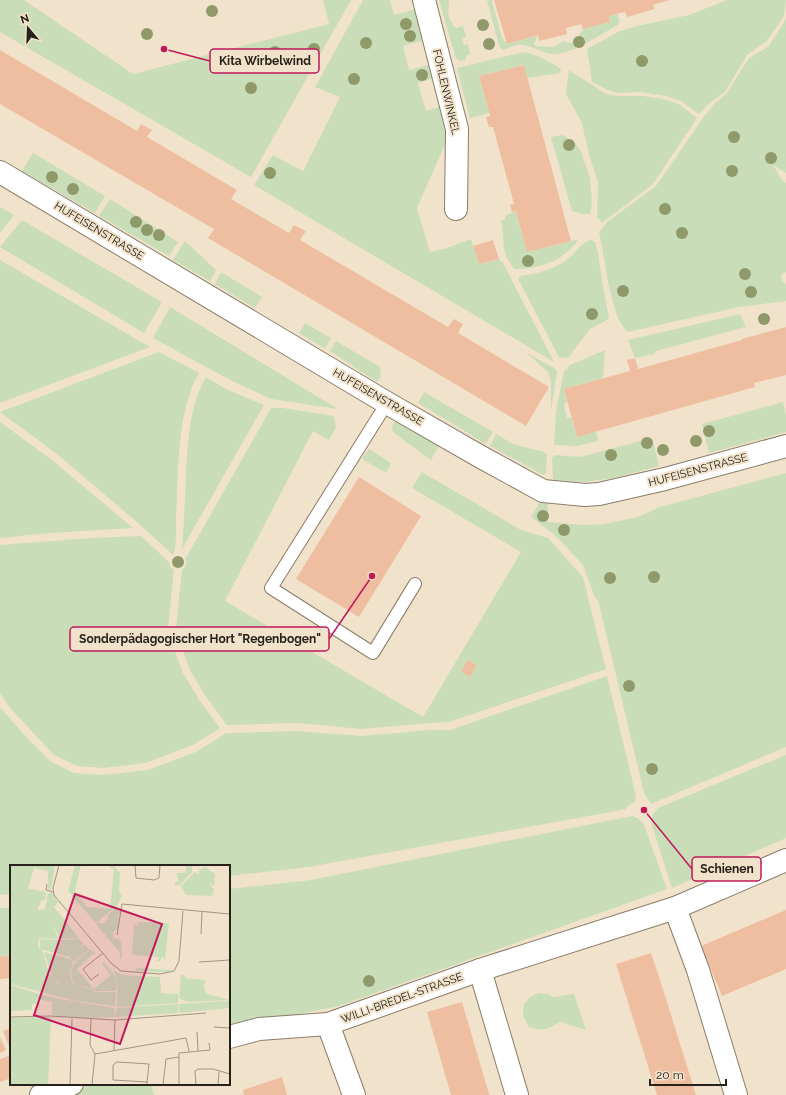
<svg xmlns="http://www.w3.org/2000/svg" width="786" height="1095" font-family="Raleway,sans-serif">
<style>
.green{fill:#caddb9}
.building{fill:#efbea1}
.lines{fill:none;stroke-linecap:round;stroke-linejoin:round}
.service-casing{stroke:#8a7d68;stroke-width:14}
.minor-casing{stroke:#8a7d68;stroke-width:24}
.service{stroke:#fff;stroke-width:12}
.minor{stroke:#fff;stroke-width:22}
.tree{fill:#8f996a}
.labels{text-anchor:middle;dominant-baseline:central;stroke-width:4;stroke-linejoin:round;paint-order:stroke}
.street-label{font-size:11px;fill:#262119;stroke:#f1e3cb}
.inset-road{fill:none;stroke:#a09584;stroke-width:1}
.view{fill:#c2185b;fill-opacity:0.15;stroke:#c2185b;stroke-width:2}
.inset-edge{fill:none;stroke:#262119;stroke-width:2}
.leader{fill:none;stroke:#c2185b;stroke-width:1.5}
.callout-dot{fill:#c2185b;stroke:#f1e3cb;stroke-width:1.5}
.callout{fill:#f1e3cb;stroke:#c2185b;stroke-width:1.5}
.callout-label{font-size:12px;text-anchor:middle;font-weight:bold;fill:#262119}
</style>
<rect width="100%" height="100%" fill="#f1e3cb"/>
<g class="green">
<path d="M0,0H24L133,74L329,24L323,0H351L251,177L0,32Z"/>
<path d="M363,0H390L394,15L416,9L425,40L403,46L409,70L431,64L435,78L418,83L426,111L442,106L449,135L417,208L430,252L447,248L471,239L479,264L499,259L503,263L554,362L254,185L273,155L303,171L340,97L315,87Z"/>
<path d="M439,0H449C448,11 447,20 456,28L463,26L466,37L462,38L464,45L468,44L470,54L466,56V59L461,61L456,59Z"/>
<path d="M487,0H493L492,2L502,38L507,44L538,35L534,44L536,46L554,47L563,41L569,43L575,42L583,29L610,22L609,16L617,14L620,21L618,25C601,34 576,52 556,54C544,55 534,46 523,45C517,44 508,48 502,50L499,45Z"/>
<path d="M727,0H786L784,16L767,41L747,55L725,92L711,102L699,114L681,101L665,96L642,92L618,93L608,90L592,82L587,49L620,31L637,26L689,15Z"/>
<path d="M786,19V173L773,165L782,180L786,183V272L782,274C781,278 781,282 786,284V301L739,307L628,332C610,318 605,256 599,232L607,222L656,186L703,118L714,104L726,94L749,58L768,47Z"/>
<path d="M523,52C537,54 549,61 561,69L560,73L527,78L523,65L479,76L489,113L470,118L457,68Z"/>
<path d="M569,70L606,94L619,96H643L664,99L679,104L697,118L653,184L602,223L597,217L598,183L588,151L582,123L566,94Z"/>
<path d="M563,135L576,144L581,152L590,178L592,203L590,214H583L572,211L551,137Z"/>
<path d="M33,153L105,196L95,213L22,171Z"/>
<path d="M110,199L178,242L169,256L99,216Z"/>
<path d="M0,207L14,215L0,233Z"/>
<path d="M516,211L527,252L579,239C575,244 571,249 566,253C553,264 531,270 514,269C510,263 505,256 504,249C503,239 503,230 501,221L505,219V216Z"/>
<path d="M22,220L162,302L144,333L0,247Z"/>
<path d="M591,240L595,242L598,252L602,280L609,318L605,321L590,329L568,358L559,357L518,279L520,276C537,274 556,269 570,257C577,251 582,242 591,240Z"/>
<path d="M185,241L216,270L210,281L173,260Z"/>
<path d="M0,260L150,347L0,403Z"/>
<path d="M221,272L262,297L255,308L215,284Z"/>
<path d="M170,307L338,409L271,399L230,380L153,338Z"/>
<path d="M740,314L746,327L656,351L654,354L635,358L628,340Z"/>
<path d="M305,323L331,338L325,349L299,333Z"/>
<path d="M336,341L380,367L381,376L377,382L330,351Z"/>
<path d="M605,350L603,378L564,389L567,402L564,404L567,418L571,417L577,437L596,431L598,441L577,446L554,445L556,412L564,371L570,365Z"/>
<path d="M159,352L199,373C176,414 179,470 176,516C176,526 177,546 173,555L137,522L57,454L0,412Z"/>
<path d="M527,353L556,369L557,372L551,410V381L548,372Z"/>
<path d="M206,377L226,389L264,405L182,549C184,524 185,500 186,475C188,442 189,406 206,377Z"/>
<path d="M424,392L493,432L486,444L418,403Z"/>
<path d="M783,402L786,415V432L709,453L702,424Z"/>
<path d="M271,408H283L334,416L336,428L329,440L313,431L225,601L423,717L521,552L412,488L422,472L521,530L548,538L583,577L606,669L449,722L430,723L361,729L298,723L227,725L206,697L190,670L179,641L176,627L182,570L186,566V558Z"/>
<path d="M395,421H406L440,444L431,460L393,432L392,426Z"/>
<path d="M0,422L52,460L133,528L50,533L0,538Z"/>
<path d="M496,434L513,444L544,452L547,455L546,473L543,475L490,446Z"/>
<path d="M652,438L659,466L614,478L585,482L553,480L552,458L555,455L580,457Z"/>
<path d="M369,449L391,463L386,473L362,459Z"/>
<path d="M786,473V747L651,804L644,793L598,600L595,598L583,565L556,536L531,517L541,500L548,502L547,522L584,525L604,524L638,517L660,507Z"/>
<path d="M141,536L169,562L170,567L174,570L168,627L172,644L183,673L200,701L220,728L195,744L146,763L103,768L77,766L54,755L10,708L0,693V545L90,538Z"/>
<path d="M607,676L636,796L635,801L626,808L627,809L309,867L229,876V866H11V894L0,895V707L28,739L50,761L74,773L103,775L148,770L198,751L226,733L298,731L361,736L430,730H450Z"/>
<path d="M786,755V838L672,888L651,823C651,817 653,813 658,808Z"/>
<path d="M632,816L638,818L644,825L667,889L339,1006L259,1022L229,1030V889L311,880Z"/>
<path d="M0,908H11V955L0,957Z"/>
<path d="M539,993L548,994L553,997L574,994L586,1030L560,1022C546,1030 545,1032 529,1027L523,1015L524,1004L530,997Z"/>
<path d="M93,1084H151L154,1095H63Z"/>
</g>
<g class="building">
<path d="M494,0H669L653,5L655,9L627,17L625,12L609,16L610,22L583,29L581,24L566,28L567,34L539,41L538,35L507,44Z"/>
<path d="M0,50L137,131L141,124L152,130L147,137L237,190L231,199L289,233L294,225L306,231L300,240L448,327L454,319L463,324L458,333L549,387L526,426L208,238L214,229L0,104Z"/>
<path d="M524,65L571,241L527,252L516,211L512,212L510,205L514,204L493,127H489L486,117L490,116L479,76Z"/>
<path d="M493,240L499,259L479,264L473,246Z"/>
<path d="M786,327V375L754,383L755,387L577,437L564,389L630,371L627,360L635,358L638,369L742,340V339Z"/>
<path d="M359,477L421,516L359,617L296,579Z"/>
<path d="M468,660L476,665L470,677L461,671Z"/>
<path d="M786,910V969L722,996L701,946Z"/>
<path d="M651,953L661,983L696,1095H657L616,964Z"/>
<path d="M11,955V978L0,979V957Z"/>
<path d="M462,1002L489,1094L490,1095H451L427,1012Z"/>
<path d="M11,1028V1052L3,1031Z"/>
<path d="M0,1037L6,1050L0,1053Z"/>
<path d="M11,1055V1078L0,1082V1059Z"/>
<path d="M282,1077L287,1095H244L243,1090Z"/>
</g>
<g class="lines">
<defs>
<path id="service" d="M387,403L271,588L373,653L415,584"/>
<g id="minor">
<path d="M424,0L457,129L456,209"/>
<path d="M0,172L387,403L481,457L543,491L585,495L599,494L665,479L786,446"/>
<path d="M675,908L698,970L736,1095"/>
<path d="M480,970L517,1095"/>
<path d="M328,1024L354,1095"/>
<path d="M229,1037L259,1029L328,1024L480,970L675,908L786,860"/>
<path d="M41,1095L72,1084"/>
</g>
</defs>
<use href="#service" class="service-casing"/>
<use href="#minor" class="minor-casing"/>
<use href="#service" class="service"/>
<use href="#minor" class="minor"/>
</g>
<g class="tree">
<circle cx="212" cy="11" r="6"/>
<circle cx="406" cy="24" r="6"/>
<circle cx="483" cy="25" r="6"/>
<circle cx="147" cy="34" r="6"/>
<circle cx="410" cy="36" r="6"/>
<circle cx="579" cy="42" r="6"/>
<circle cx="366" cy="43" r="6"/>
<circle cx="489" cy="44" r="6"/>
<circle cx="314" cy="49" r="6"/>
<circle cx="275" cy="52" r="6"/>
<circle cx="642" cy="61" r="6"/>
<circle cx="422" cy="75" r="6"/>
<circle cx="354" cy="79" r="6"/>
<circle cx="251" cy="88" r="6"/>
<circle cx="734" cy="137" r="6"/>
<circle cx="569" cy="145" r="6"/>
<circle cx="771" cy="158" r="6"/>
<circle cx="732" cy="171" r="6"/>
<circle cx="270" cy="173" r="6"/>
<circle cx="52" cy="177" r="6"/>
<circle cx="73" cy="189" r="6"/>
<circle cx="665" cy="209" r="6"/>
<circle cx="136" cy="222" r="6"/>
<circle cx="147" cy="230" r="6"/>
<circle cx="682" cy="233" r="6"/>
<circle cx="159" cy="235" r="6"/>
<circle cx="528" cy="261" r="6"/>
<circle cx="745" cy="274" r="6"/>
<circle cx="623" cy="291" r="6"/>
<circle cx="751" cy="292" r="6"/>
<circle cx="592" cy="314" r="6"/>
<circle cx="764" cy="319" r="6"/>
<circle cx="709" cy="431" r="6"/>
<circle cx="696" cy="441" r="6"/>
<circle cx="647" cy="443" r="6"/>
<circle cx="663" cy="450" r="6"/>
<circle cx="611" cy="455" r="6"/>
<circle cx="543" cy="516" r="6"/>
<circle cx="564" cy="530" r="6"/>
<circle cx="178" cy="562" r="6"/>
<circle cx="654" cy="577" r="6"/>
<circle cx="610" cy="578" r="6"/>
<circle cx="629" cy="686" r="6"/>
<circle cx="652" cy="769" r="6"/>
<circle cx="369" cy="981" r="6"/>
</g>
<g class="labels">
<g class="street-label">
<text transform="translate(446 92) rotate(77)">FOHLENWINKEL</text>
<text transform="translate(99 231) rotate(31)">HUFEISENSTRASSE</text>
<text transform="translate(378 397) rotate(30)">HUFEISENSTRASSE</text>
<text transform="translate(698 470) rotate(-15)">HUFEISENSTRASSE</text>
<text transform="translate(402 998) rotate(-20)">WILLI-BREDEL-STRASSE</text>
</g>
</g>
<g transform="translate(10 865)">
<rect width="220" height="220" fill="#f1e3cb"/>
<path d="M0,0H45L41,25L38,23V6L24,3L18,24L36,27L35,35H32L27,45L35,44L38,28H42L48,37L44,42L69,73L50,74L42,57L48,74L26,73L29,74L28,81L33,87L39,108L47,118H62L87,127H106L105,141L66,136L0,119ZM65,0H71L65,26L77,42L100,44L104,4L100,3V0H103L110,8L109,27L112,31L107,40L86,58L58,26ZM177,0L182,1V7L170,20H165V17H168L167,8H175ZM195,2L205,9L204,21L189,10V5ZM185,7L198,16L204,25L202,31L176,30L171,21ZM108,41V46H111L110,50H108L109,61L103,68V73L108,74L111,77L112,91L110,95V88L112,90L86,59L89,57L92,59L99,53L97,51ZM128,57L159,58L155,96L153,92L151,93V96H147L149,92L122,90L124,61L125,59L127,61ZM30,74L49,75L60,92L30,84ZM69,74L73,78L63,97L50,75ZM74,79L79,84L64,97L69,85ZM80,84L86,89H83L67,104L84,124L101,110L92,99L94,97L108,115L104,106L106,105V107L112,110L150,112L151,128L168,129V138L107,142L108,116L106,126H87L63,118L61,107L64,99ZM34,87L60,94L63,99L60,107L62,118L52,119L43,114ZM126,103L147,104L162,105L158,107H147V105L146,107L126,106ZM171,110H175V113L195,115L194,123L197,129L220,135L177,137L169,133ZM0,120L39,132L104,143L105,152L107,143L168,139V148L105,152L64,153L42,150V137L27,134L26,139H22V145L0,146ZM220,136V143L169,148V139ZM27,152L54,153H41L38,220H0V153Z" fill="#caddb9"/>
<path class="inset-road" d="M49,0L43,23L44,30L101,98L111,106L150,109L164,106L169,96L173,46M125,0L126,13L144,15L149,13L150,0M37,19L36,25L43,27M191,69L192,47M107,70L112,39L220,49M189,97L220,95M89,109L81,115L73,104L93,88M0,152L40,151L105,155L196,148M81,154L80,180L85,189M204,162L220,163M187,167L188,186M104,185L105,155M85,189L176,173L179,186M60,220L62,154M82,220L85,189M137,220V217L139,199L107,197L103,200V215L137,217M153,220L156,194L169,192M169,220V188L200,185L199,178M186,220L185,206L188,204H203L220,209M208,220L209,207"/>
<path class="view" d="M65,29L152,59L110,179L24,150Z"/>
<rect width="220" height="220" class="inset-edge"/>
</g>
<path class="leader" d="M164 49L210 61M372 576L329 639M644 810L692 869"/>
<g class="callout-dot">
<circle cx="164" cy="49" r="4"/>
<circle cx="372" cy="576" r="4"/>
<circle cx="644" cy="810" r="4"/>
</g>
<g class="callout">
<rect x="210" y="49" width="109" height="24" rx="4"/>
<rect x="70" y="627" width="259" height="24" rx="4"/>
<rect x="692" y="857" width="69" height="24" rx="4"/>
</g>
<g class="callout-label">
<text x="265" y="65">Kita Wirbelwind</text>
<text x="200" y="643">Sonderpädagogischer Hort "Regenbogen"</text>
<text x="727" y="873">Schienen</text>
</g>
<g transform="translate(28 28) rotate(341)" stroke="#f1e3cb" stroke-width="3" paint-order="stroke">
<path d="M0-3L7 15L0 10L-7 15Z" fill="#262119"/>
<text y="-6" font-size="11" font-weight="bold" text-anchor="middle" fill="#262119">N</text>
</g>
<path d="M650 1079v6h76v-6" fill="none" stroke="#262119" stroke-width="2"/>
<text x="656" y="1079" font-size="12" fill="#262119" stroke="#f1e3cb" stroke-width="3" paint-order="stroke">20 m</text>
</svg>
